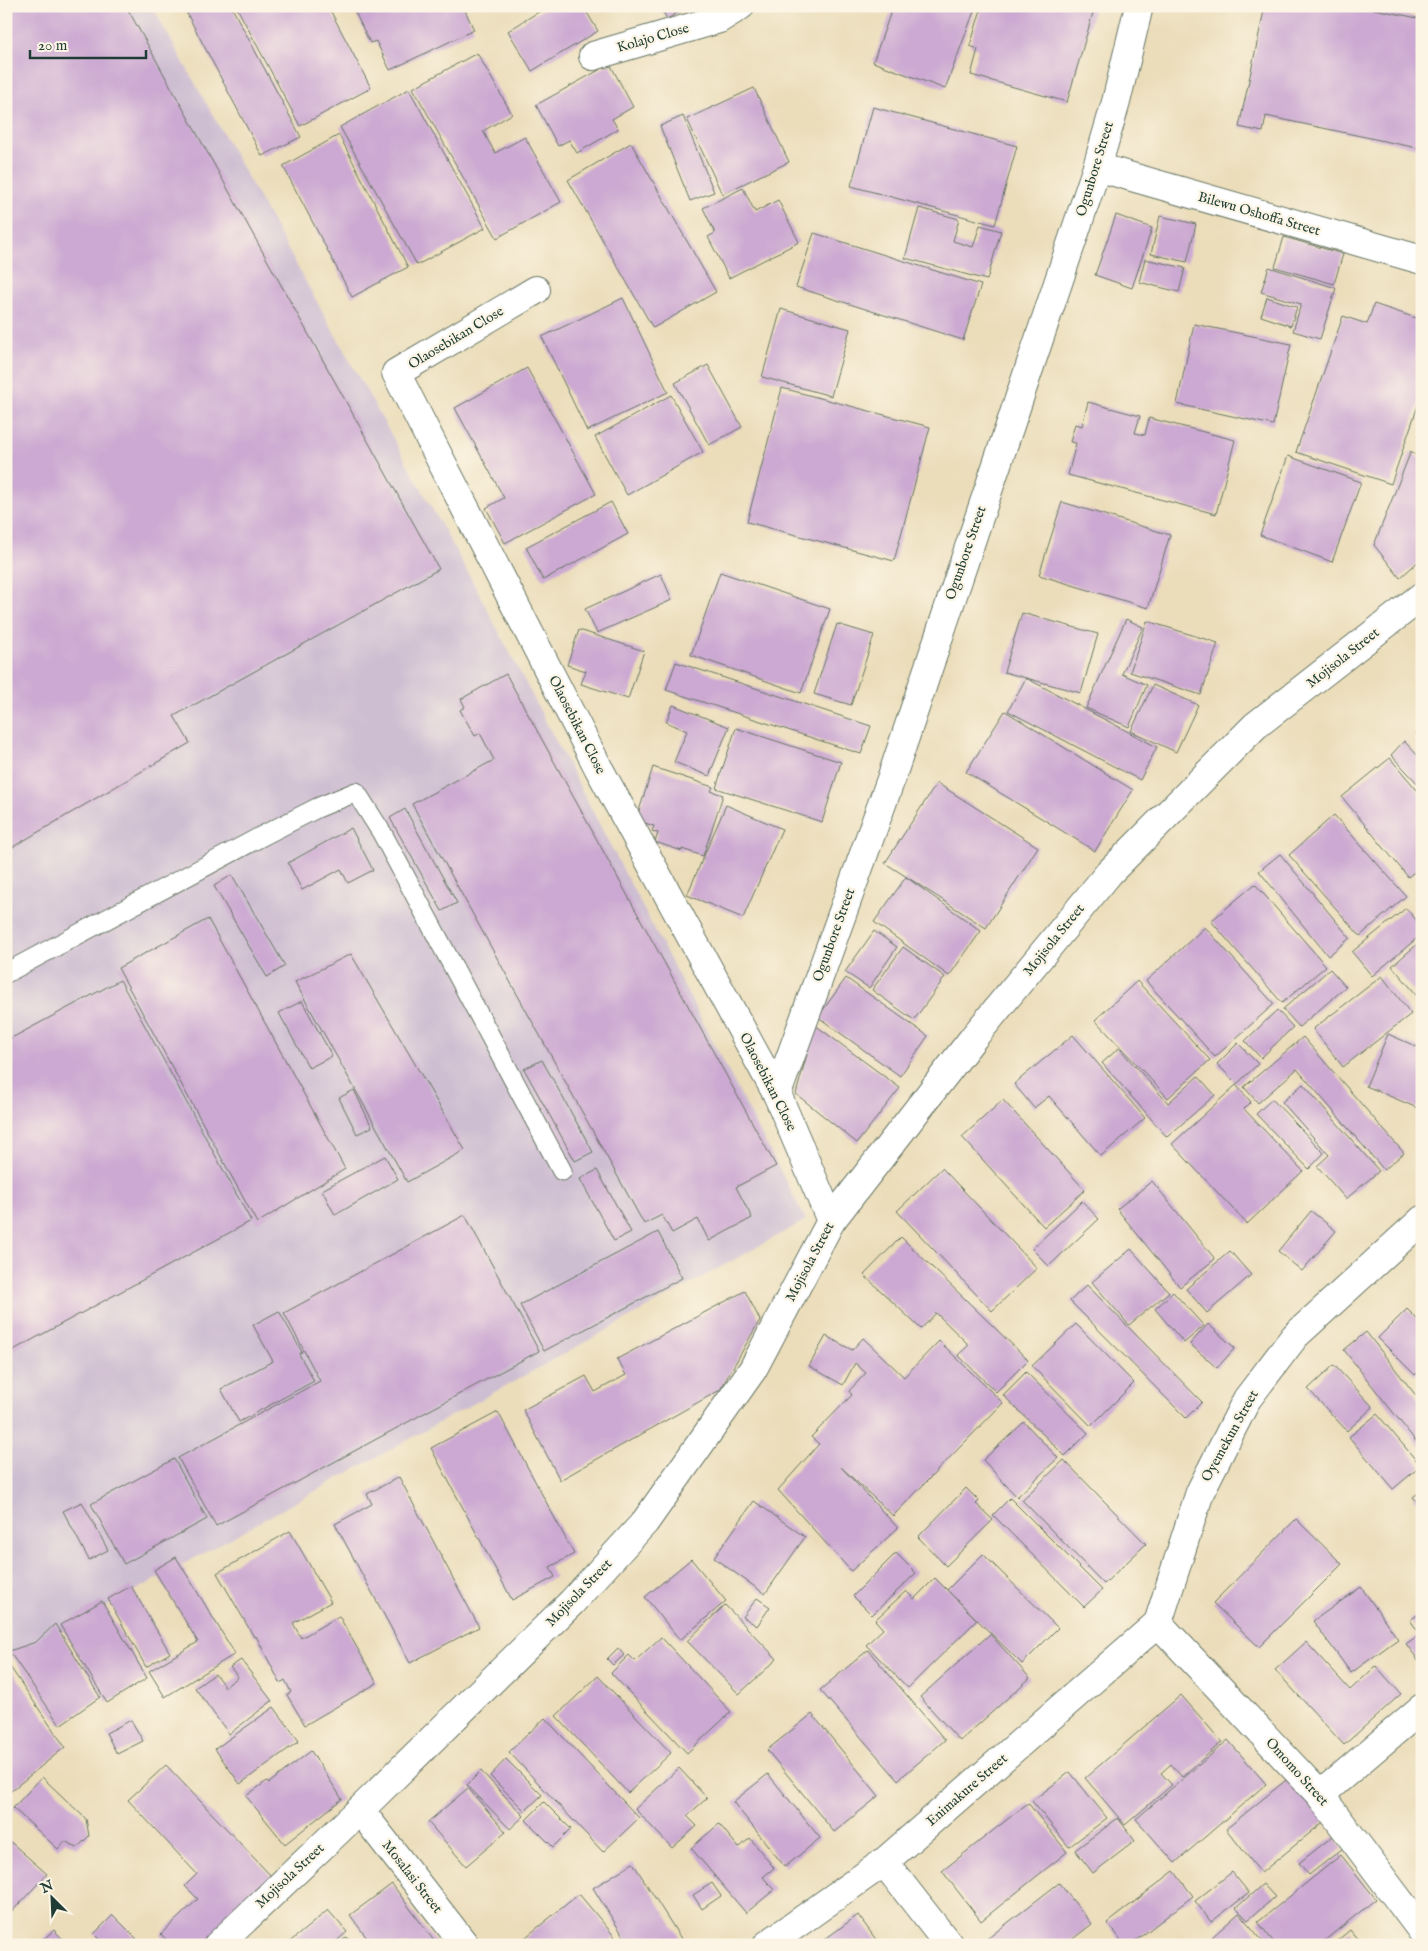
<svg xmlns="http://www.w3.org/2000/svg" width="1428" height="1951" font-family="'IM FELL English',serif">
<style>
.industrial{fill:#cebed2}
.building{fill:#cca9d2}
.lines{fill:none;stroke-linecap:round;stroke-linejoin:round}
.lane-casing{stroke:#667563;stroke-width:21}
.street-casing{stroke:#667563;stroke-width:30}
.lane{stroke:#fff;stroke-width:19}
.street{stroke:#fff;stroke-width:28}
.labels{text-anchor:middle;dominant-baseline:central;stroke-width:4.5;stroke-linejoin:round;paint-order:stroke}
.street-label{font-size:14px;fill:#1f3d34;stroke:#fcf5e5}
</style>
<rect width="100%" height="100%" fill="#fcf5e5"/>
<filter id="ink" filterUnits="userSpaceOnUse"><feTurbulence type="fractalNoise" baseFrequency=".02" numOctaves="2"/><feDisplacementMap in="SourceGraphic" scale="10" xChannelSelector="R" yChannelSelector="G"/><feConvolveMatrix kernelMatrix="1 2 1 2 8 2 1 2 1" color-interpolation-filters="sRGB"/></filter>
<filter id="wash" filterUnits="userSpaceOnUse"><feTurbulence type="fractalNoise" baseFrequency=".0096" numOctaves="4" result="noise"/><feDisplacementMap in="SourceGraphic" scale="20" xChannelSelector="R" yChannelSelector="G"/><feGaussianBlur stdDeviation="1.12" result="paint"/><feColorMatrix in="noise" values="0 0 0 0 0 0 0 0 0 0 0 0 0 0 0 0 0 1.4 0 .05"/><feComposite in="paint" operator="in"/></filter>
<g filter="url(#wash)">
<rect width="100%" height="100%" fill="#ebddba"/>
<path class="industrial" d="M6,6H152L466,569L806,1220L6,1662Z"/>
<g id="blocks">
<g class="building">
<path d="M6,6H126L439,569L174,716L190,743L6,851Z"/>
<path d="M183,6H231L301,137L262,156Z"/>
<path d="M236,6H328L371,88L300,126Z"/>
<path d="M352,6H463L474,30L390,70L376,41L370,43Z"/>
<path d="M548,6H583L598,31L532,71L508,31Z"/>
<path d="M660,6H689L667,19Z"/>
<path d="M697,6H709L700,11Z"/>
<path d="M893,6H976L945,89L873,62Z"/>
<path d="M982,6H1095L1067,102L971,75L978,49L970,46Z"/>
<path d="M1265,6H1360L1422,19V149L1266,116L1263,132L1239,127Z"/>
<path d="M477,53L512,114L483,131L495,153L525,137L561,202L497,238L413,88Z"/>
<path d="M610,64L633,107L612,119L618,129L577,153L569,140L558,146L536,105Z"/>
<path d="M754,88L789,162L722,194L687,119Z"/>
<path d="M409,89L485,228L417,265L340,127Z"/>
<path d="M873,107L1017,146L995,225L851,186Z"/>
<path d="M683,116L714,192L690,201L660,126Z"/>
<path d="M339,135L408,267L352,297L283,166Z"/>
<path d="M631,143L716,292L653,328L568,180Z"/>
<path d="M743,188L755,212L778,200L799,242L729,278L708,237L715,233L703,208Z"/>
<path d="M919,208L959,219L953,241L973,247L980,225L1001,231L987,280L905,258Z"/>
<path d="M1116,215L1152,228L1132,288L1095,275Z"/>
<path d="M1160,216L1196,224L1187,262L1151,254Z"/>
<path d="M814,233L981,285L963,340L796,287Z"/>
<path d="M1284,237L1343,254L1334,284L1275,267Z"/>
<path d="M1145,259L1185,268L1179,292L1139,282Z"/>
<path d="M1269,267L1336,288L1320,339L1293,331L1301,304L1261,292Z"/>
<path d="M1267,297L1297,307L1291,326L1261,316Z"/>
<path d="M623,298L668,392L587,431L542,337Z"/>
<path d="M1374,304L1422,320V394L1391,484L1296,452L1343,316L1367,324Z"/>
<path d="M781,309L850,329L831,396L762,377Z"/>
<path d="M1194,324L1291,344L1273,425L1177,404Z"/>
<path d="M708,365L742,427L709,445L675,383Z"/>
<path d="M527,368L596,494L505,543L486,508L504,498L455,408Z"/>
<path d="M782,388L930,427L894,561L747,522Z"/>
<path d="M671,395L703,452L627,495L595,437Z"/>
<path d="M1088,402L1140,416L1135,433L1145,435L1149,418L1235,440L1216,514L1068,475L1076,443L1070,442L1075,424L1082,426Z"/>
<path d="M1411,451L1422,461V558L1400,578L1374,545Z"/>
<path d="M1288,456L1361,482L1332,562L1260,535Z"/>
<path d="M611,502L628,534L543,580L526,547Z"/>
<path d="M1062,502L1170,535L1148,608L1039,575Z"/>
<path d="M720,572L830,609L801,693L691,655Z"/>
<path d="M661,574L672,600L597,633L585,609Z"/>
<path d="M1022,613L1098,634L1081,693L1004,672Z"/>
<path d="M1126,619L1143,627L1122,674L1147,685L1129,727L1086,708Z"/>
<path d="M1147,621L1218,643L1201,695L1130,672Z"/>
<path d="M837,624L874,635L851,705L814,694Z"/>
<path d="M579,630L644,651L628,699L581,684L586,671L567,665Z"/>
<path d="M676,662L871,726L861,754L666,690Z"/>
<path d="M506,674L776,1166L736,1187L752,1218L709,1241L698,1219L672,1233L662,1215L644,1224L412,804L494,760L480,733L475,736L460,710L465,707L461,699Z"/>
<path d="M1026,678L1157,747L1140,780L1008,711Z"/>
<path d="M1153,685L1198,705L1176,752L1131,731Z"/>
<path d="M673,705L729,727L709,776L674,762L687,731L666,722Z"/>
<path d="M1005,711L1133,790L1095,851L966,772Z"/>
<path d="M1422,727V739L1416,733Z"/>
<path d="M736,728L841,762L822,822L716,788Z"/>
<path d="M1404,741L1422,760V788L1391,755Z"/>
<path d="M1390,758L1422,796V866L1408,877L1342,797Z"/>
<path d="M653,767L713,787L711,791L723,795L703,856L682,849V851L655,842L658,833L652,831L654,826L636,820Z"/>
<path d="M937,783L1038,847L986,928L885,863Z"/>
<path d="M726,805L782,829L743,918L687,895Z"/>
<path d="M405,809L457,903L442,911L390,818Z"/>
<path d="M1334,815L1406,896L1360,936L1289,855Z"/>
<path d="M351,828L373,870L348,883L341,869L302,890L288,863Z"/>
<path d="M1280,854L1350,938L1328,956L1259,871Z"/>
<path d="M232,875L285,966L267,977L214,886Z"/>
<path d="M906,877L981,931L949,976L874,922Z"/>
<path d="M1255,884L1326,966L1282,1003L1211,921Z"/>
<path d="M1406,908L1422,927V934L1372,976L1352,952Z"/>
<path d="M208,919L345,1169L257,1223L118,968Z"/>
<path d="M1205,927L1274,1004L1215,1057L1146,981Z"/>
<path d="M874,931L897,947L869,988L845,972Z"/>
<path d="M1422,940V990L1416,994L1392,966Z"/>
<path d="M903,947L945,977L914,1020L872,990Z"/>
<path d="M351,954L465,1150L407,1182L295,982Z"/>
<path d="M1330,969L1346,987L1299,1027L1283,1009Z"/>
<path d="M1382,976L1411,1014L1343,1067L1313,1029Z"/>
<path d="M846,978L928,1036L900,1076L818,1017Z"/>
<path d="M120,980L251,1221L6,1354V1041Z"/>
<path d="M1137,981L1210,1060L1168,1098L1095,1020Z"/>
<path d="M302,1001L332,1056L309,1068L279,1013Z"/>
<path d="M1277,1010L1293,1027L1261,1058L1245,1041Z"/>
<path d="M815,1025L900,1088L857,1143L796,1094Z"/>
<path d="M1388,1034L1422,1049V1110L1366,1086Z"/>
<path d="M1073,1035L1145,1118L1101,1156L1049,1096L1034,1108L1014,1084Z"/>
<path d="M1303,1037L1404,1153L1384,1170L1297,1069L1258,1103L1244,1087Z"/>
<path d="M1238,1043L1258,1064L1237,1084L1217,1064Z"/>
<path d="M1119,1048L1168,1103L1198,1076L1215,1095L1167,1137L1102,1063Z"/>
<path d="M542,1060L593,1152L575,1161L524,1069Z"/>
<path d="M1303,1084L1379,1171L1346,1199L1317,1166L1329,1155L1282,1102Z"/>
<path d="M1236,1085L1251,1102L1244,1109L1303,1171L1247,1224L1172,1144Z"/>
<path d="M354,1090L372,1127L357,1134L339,1098Z"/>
<path d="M1272,1099L1324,1153L1309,1169L1256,1114Z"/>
<path d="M1003,1100L1085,1190L1044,1227L962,1137Z"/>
<path d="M385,1156L398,1179L335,1215L322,1190Z"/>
<path d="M942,1168L1037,1268L992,1311L897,1211Z"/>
<path d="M597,1170L631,1232L614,1241L580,1179Z"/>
<path d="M1152,1181L1215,1259L1180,1287L1117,1209Z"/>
<path d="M1082,1201L1099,1219L1049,1266L1032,1249Z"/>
<path d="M1311,1211L1336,1231L1302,1271L1278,1251Z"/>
<path d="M465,1215L539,1351L216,1526L178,1458L320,1381L284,1313Z"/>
<path d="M658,1232L682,1278L544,1351L520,1305Z"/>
<path d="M901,1237L1028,1360L996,1392L958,1355L969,1345L936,1313L921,1329L864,1275Z"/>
<path d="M1131,1249L1169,1292L1129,1325L1092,1282Z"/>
<path d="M1230,1251L1251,1275L1207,1313L1186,1289Z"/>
<path d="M1087,1285L1202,1402L1186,1418L1070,1301Z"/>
<path d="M745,1291L760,1320L720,1390L560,1480L523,1410L586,1376L595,1392L626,1375L617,1359Z"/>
<path d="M1173,1292L1204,1326L1184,1343L1155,1309Z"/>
<path d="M1407,1309L1422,1324V1368L1415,1375L1378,1338Z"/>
<path d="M279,1311L302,1352L299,1354L314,1381L239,1422L221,1389L273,1361L253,1325Z"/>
<path d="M1076,1324L1134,1383L1091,1426L1032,1366Z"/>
<path d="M1208,1324L1235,1348L1217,1368L1190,1344Z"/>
<path d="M1366,1332L1422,1403V1449L1344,1350Z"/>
<path d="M826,1336L852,1350L863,1338L904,1377L939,1341L1003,1403L893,1516L841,1467L898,1528L851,1571L778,1490L819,1444L811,1437L852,1395L849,1391L866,1373L855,1363L843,1385L809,1366Z"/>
<path d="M1334,1365L1373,1407L1347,1431L1308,1389Z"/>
<path d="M1026,1372L1088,1433L1065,1456L1003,1395Z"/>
<path d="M498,1412L574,1554L550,1567L555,1577L512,1600L431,1448Z"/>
<path d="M1377,1414L1421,1466L1393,1489L1349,1437Z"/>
<path d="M1024,1422L1058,1458L1017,1497L983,1460Z"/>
<path d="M174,1459L207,1519L124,1564L91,1504Z"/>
<path d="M1064,1460L1146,1544L1104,1584L1022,1500Z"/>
<path d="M399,1477L479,1627L410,1663L335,1524L372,1504L367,1494Z"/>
<path d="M966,1488L979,1501L976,1504L993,1520L946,1566L918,1537Z"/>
<path d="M1422,1490V1508L1413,1497Z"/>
<path d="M1010,1498L1102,1590L1084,1607L993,1515Z"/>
<path d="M754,1501L805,1537L765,1594L714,1558Z"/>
<path d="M82,1502L108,1550L89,1560L63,1511Z"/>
<path d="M1296,1519L1342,1564L1259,1647L1213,1603Z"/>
<path d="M290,1531L331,1602L293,1623L301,1638L339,1616L377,1683L305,1725L287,1695L291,1692L285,1680L280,1683L256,1636L254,1637L217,1573Z"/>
<path d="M896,1553L916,1573L872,1615L853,1596Z"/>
<path d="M983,1554L1058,1628L1022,1664L947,1590Z"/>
<path d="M176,1557L235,1654L165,1697L149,1671L198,1642L154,1570Z"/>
<path d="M691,1559L726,1601L680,1640L645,1597Z"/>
<path d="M935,1578L977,1620L908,1688L866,1645L883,1629L875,1620L906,1591L914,1599Z"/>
<path d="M131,1586L170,1653L146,1667L108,1599Z"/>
<path d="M1361,1587L1398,1639L1351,1673L1313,1621Z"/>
<path d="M757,1598L770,1607L757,1626L743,1617Z"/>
<path d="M102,1601L147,1678L107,1703L60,1625Z"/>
<path d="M725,1605L777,1659L739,1694L687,1641Z"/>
<path d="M1422,1612V1665L1406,1644L1420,1634L1410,1620Z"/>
<path d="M55,1624L100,1697L60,1725L9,1651L36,1642Z"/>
<path d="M990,1634L1030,1678L960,1741L920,1697Z"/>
<path d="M661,1637L731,1712L687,1753L611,1673L629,1655L635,1661Z"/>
<path d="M1306,1642L1350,1690L1376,1666L1401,1694L1344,1745L1275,1670Z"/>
<path d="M618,1648L624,1655L613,1665L607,1659Z"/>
<path d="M868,1650L945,1740L898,1780L820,1690Z"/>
<path d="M241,1660L272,1701L229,1734L195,1688L215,1674L225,1687L238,1677L230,1667Z"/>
<path d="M6,1661L65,1747L6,1795Z"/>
<path d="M598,1676L671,1753L628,1793L556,1716Z"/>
<path d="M1181,1695L1222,1742L1182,1777L1171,1764L1161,1773L1172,1785L1125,1825L1085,1778Z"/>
<path d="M274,1707L299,1741L240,1784L215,1749Z"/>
<path d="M812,1714L879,1796L834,1832L767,1750Z"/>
<path d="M545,1718L639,1818L603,1852L509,1752Z"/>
<path d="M131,1720L143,1741L117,1754L106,1733Z"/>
<path d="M1228,1740L1266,1784L1175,1863L1136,1819Z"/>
<path d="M311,1751L342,1799L285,1844L246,1796L267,1781L269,1783Z"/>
<path d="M506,1759L542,1795L525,1811L490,1776Z"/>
<path d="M166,1765L273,1878L211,1945H171L161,1934L198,1899L185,1886L197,1874L128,1800Z"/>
<path d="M679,1768L707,1798L687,1816L697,1826L672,1848L635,1809Z"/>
<path d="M481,1771L524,1816L510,1829L467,1785Z"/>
<path d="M1070,1772L1107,1818L1069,1847L1032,1801Z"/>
<path d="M768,1774L820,1838L785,1867L733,1802Z"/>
<path d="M1291,1776L1327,1819L1261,1873L1226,1829Z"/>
<path d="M42,1777L86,1819L89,1836L77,1848L65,1841L58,1849L13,1808Z"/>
<path d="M468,1788L506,1832L466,1866L428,1822Z"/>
<path d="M544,1802L571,1829L553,1847L526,1820Z"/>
<path d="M1028,1803L1067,1852L981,1921L942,1871Z"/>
<path d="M1118,1818L1135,1841L1093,1873L1075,1850Z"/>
<path d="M719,1824L739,1848L750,1838L774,1868L763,1877L774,1890L746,1913L691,1848Z"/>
<path d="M1333,1836L1343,1848L1309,1875L1299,1863Z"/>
<path d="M6,1838L47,1874L6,1918Z"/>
<path d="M1341,1855L1376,1899L1319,1945H1276L1258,1922Z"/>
<path d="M633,1863L685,1945H629L593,1888Z"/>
<path d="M1174,1871L1193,1896L1130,1945H1124L1107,1923Z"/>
<path d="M1232,1872L1249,1893L1211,1922L1195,1901Z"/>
<path d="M712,1883L721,1896L702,1909L693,1895Z"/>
<path d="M1059,1883L1092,1924L1065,1945H985L983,1942Z"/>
<path d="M392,1884L437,1945H372L350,1915Z"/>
<path d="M1263,1884L1275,1897L1248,1920L1236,1908Z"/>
<path d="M579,1894L615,1937L606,1945H516Z"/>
<path d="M328,1910L347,1932L332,1945H286Z"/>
<path d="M1239,1913L1266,1945H1219L1212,1937Z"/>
<path d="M113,1915L137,1939L130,1945H105L94,1934Z"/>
<path d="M858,1915L880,1945H817Z"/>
<path d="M54,1930L68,1945H37Z"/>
<path d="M1350,1930L1362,1945H1332Z"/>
<path d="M347,1937L353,1945H337Z"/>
</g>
</g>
</g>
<g filter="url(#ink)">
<use href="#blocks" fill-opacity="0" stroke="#667563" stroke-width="1"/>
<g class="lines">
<defs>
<path id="lane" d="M6,973L264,835L317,808L356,792L382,833L562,1171"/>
<g id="street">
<path d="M593,56L719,19L740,6"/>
<path d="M1097,167L1422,260"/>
<path d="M536,290L396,373L598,767L777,1094L831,1221"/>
<path d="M777,1094L891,779L1097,167L1116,102L1139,6"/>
<path d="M1158,1623L1200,1492L1247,1399L1295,1336L1422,1220"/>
<path d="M1158,1623L1320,1795L1422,1931"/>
<path d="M1320,1795L1422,1708"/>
<path d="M360,1810L465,1945"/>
<path d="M884,1862L949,1945"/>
<path d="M218,1945L360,1810L572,1602L645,1522L753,1369L831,1221L974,1037L1109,873L1255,726L1422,596"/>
<path d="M767,1945L884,1862L1158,1623"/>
</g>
</defs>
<use href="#lane" class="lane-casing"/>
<use href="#street" class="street-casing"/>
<use href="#lane" class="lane"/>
<use href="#street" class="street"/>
</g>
</g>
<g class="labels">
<g class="street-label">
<text transform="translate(653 38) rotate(-16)">Kolajo Close</text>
<text transform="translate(1095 169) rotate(-73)">Ogunbore Street</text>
<text transform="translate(1259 214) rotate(16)">Bilewu Oshoffa Street</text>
<text transform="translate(456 338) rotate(-31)">Olaosebikan Close</text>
<text transform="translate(966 553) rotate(-71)">Ogunbore Street</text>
<text transform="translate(1343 658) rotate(-38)">Mojisola Street</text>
<text transform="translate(577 725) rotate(63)">Olaosebikan Close</text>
<text transform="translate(834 935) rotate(-70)">Ogunbore Street</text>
<text transform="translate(1054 940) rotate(-51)">Mojisola Street</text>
<text transform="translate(768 1082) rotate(63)">Olaosebikan Close</text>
<text transform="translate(810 1262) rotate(-62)">Mojisola Street</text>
<text transform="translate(1230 1436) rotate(-61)">Oyemekun Street</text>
<text transform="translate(579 1593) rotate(-46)">Mojisola Street</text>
<text transform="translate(1297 1772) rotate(48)">Omomo Street</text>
<text transform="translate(967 1790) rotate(-41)">Enimakure Street</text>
<text transform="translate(290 1876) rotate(-43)">Mojisola Street</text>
<text transform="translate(412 1877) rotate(52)">Mosalasi Street</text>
</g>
</g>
<rect width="1428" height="1951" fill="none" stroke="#fcf5e5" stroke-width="25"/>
<g transform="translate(52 1898) rotate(336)" stroke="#fcf5e5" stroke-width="4" paint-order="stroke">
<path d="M0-4L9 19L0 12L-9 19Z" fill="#1f3d34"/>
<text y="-8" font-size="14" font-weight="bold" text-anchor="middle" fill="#1f3d34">N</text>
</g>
<path d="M30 50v8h116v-8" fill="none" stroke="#1f3d34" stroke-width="2.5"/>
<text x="38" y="50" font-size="15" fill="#1f3d34" stroke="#fcf5e5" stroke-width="4" paint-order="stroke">20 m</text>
</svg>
